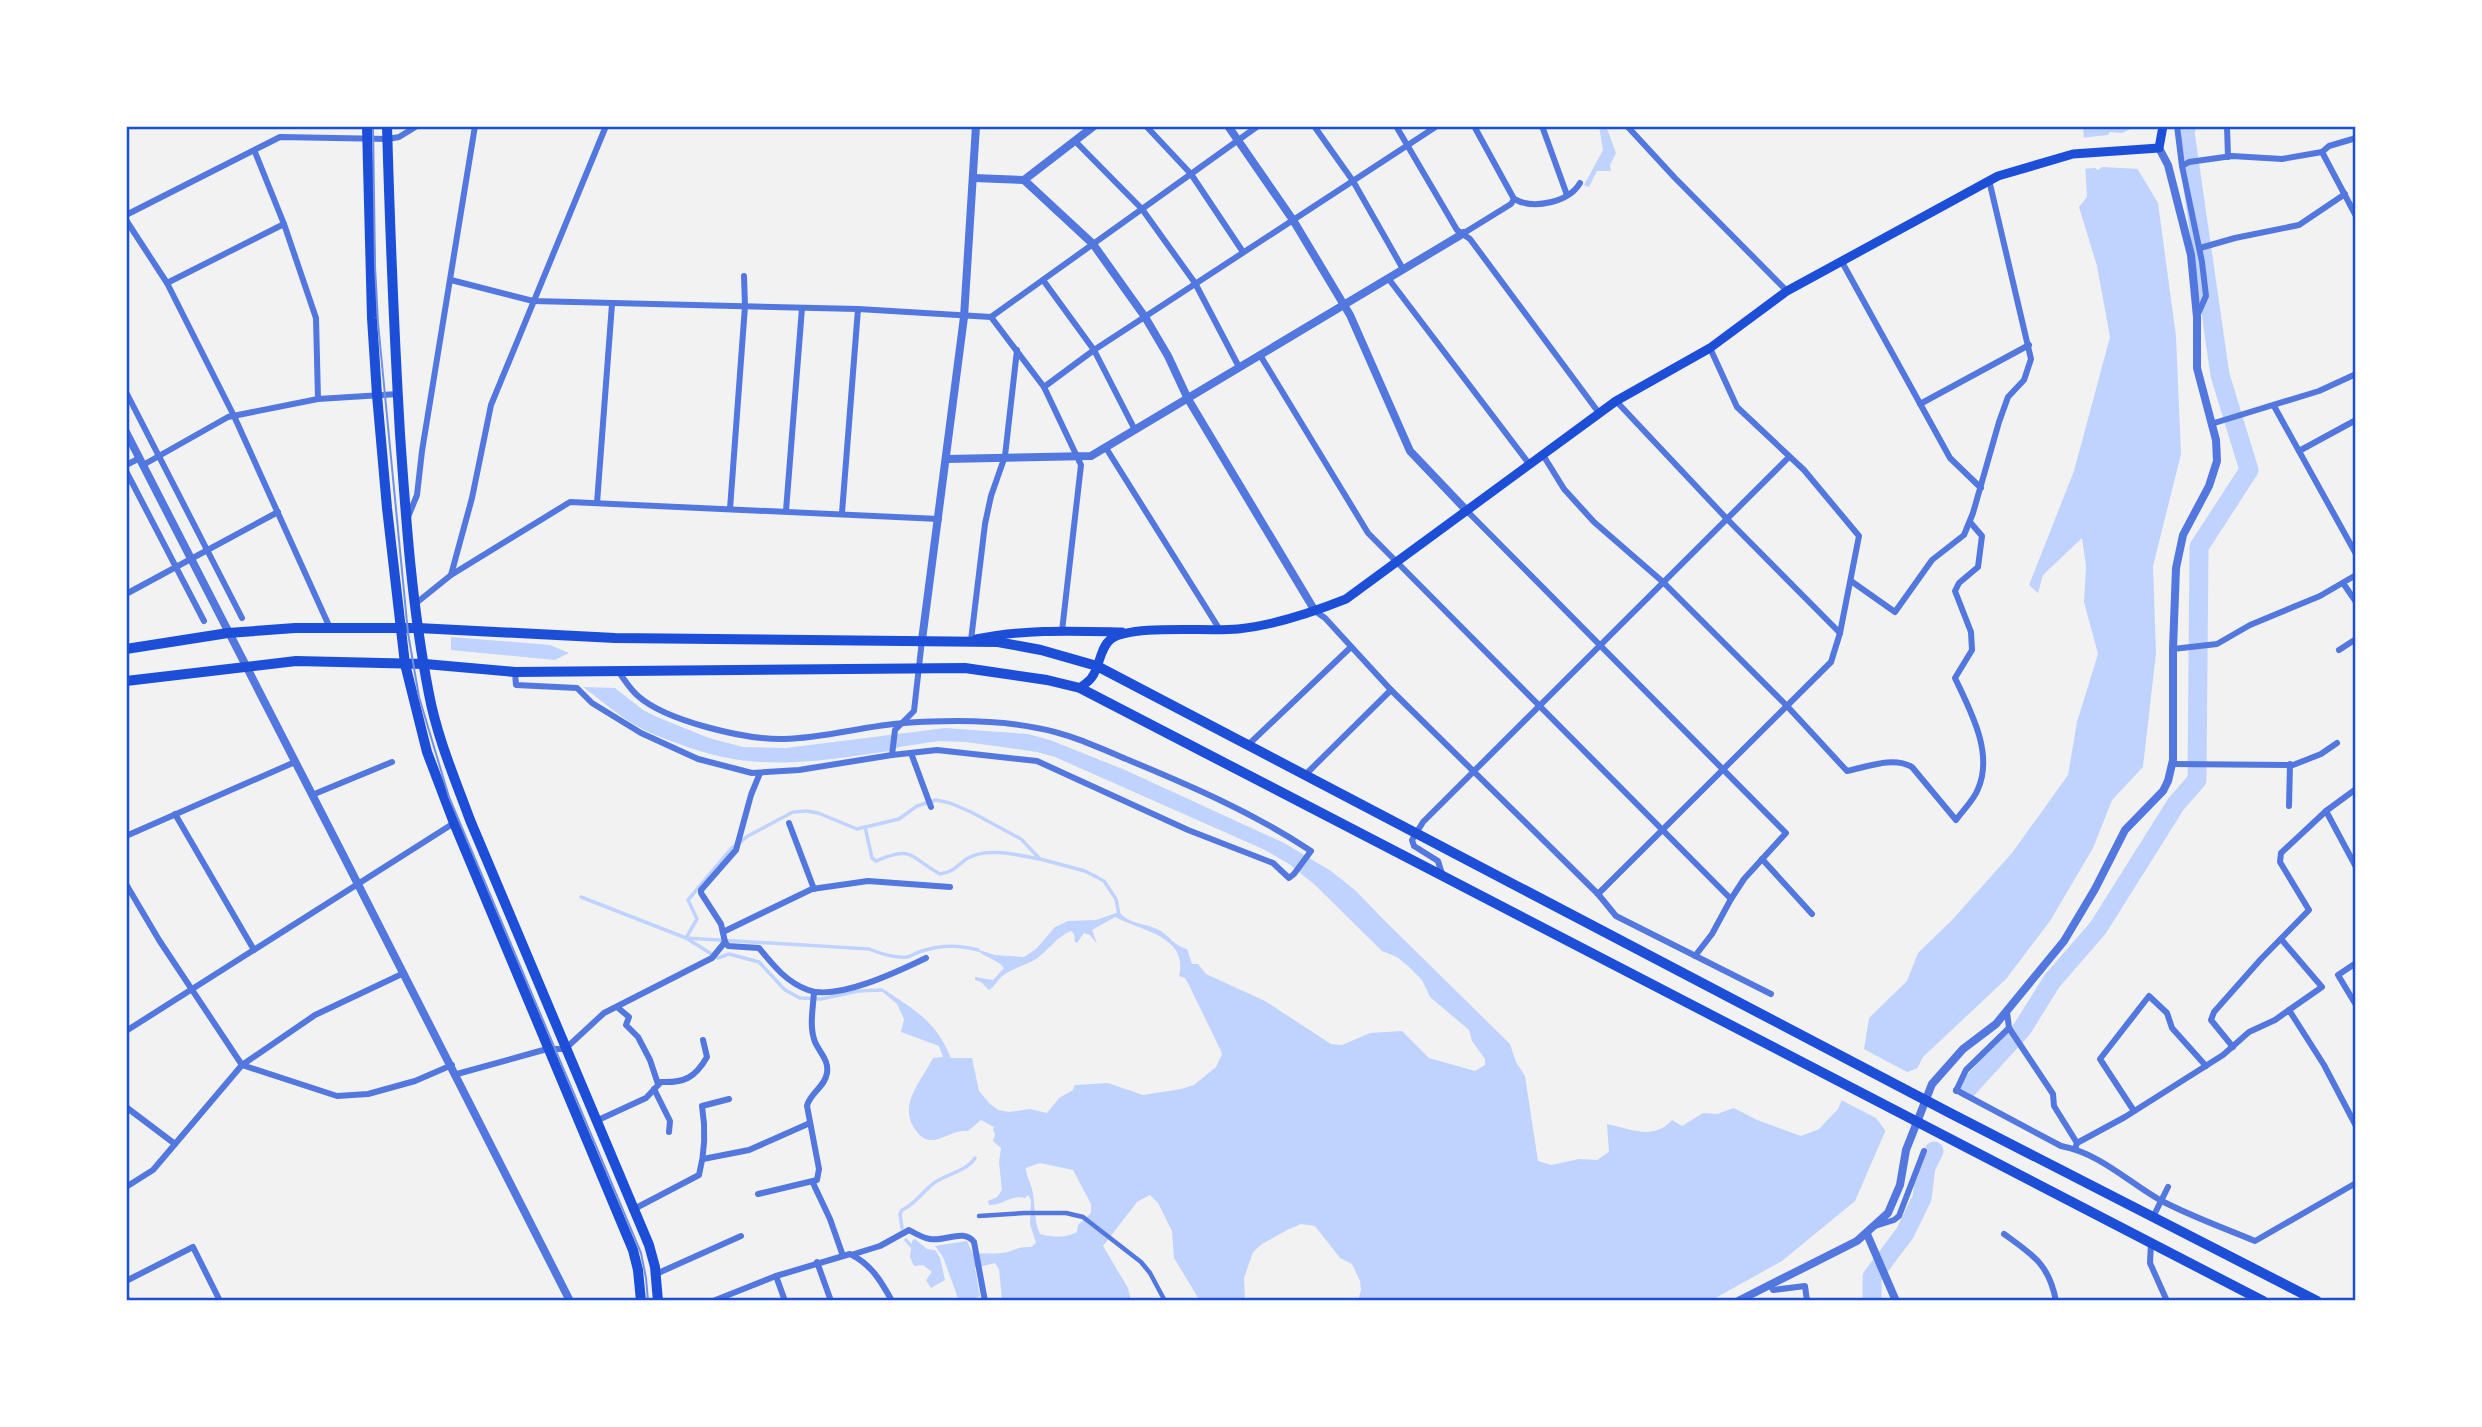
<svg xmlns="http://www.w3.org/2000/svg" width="2482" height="1427" font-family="'PT Sans Narrow',sans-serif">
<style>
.water{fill:#bfd3fe;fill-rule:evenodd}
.pier{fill:#f2f2f2}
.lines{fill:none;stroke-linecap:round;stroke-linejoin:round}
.stream{stroke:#bfd3fe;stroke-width:3.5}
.river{stroke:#bfd3fe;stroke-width:19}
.pedestrian{stroke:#5277de;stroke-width:4.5}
.minor{stroke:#5277de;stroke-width:6}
.tertiary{stroke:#5277de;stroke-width:8}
.secondary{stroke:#1d4ed8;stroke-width:9}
.primary{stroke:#1d4ed8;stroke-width:10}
.trunk{stroke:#1d4ed8;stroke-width:10}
.tram{stroke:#7290e2;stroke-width:2}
.neatline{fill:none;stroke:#1d4ed8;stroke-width:2.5}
</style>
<rect width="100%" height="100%" fill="#f2f2f2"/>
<g class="water">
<path d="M1599,126H1606L1616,153L1610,165L1611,171H1597L1589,187L1584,185L1603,150Z"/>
<path d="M2083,126H2131L2137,168L2158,203L2176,336L2181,454L2153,566L2156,653L2143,767L2112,800L2093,848L2050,921L2006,979L1923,1057L1884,1134L1855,1201L1782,1261L1710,1301H1358L1361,1290L1360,1281L1352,1264L1340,1258L1315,1226L1301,1224L1289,1229L1262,1244L1253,1252L1244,1278L1245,1301H1200L1174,1258L1172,1231L1158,1203L1150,1195L1137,1202L1103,1246L1128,1288L1131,1301H1002L999,1269L995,1263L975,1268L980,1296L970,1301H959L943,1257L935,1246L967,1241L973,1254C982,1253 993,1254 1002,1253C1014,1252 1016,1246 1031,1247L1036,1243L1030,1224L1031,1200L1028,1195L1025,1198C1011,1194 1002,1206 989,1205L988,1201L997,1197L1002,1190L999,1162L1001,1148L993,1141L995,1134L993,1130L994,1127L981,1120L968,1131C954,1129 943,1141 930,1140C925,1140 920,1136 917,1132C896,1106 921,1082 933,1058L943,1057L939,1046L901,1032L904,1019L897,1004L878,988L885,990C917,1012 935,1020 951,1058H972L979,1091L990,1104L998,1110L1009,1112L1030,1109L1047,1113L1059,1098L1073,1090L1075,1085L1108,1083L1143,1095L1181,1089L1194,1085L1216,1067L1222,1054L1220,1049L1189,985L1185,978L1179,976C1189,936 1141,931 1115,917L1092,930L1097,944L1090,935L1084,933L1077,943L1075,942L1074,934L1071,931C1056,937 1049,950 1036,959C1026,965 1014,968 1005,974C998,978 996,986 989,990L981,982L975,980V977L993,980L1004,968C998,959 984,958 976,949L995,955L1024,957L1036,949L1055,927L1068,921L1096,920L1119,912C1130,925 1146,923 1159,930C1170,936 1174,946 1187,949L1192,964H1198L1206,974L1265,1001L1331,1044L1342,1045L1370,1033L1402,1031L1429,1058L1475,1071L1485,1065V1059L1472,1041L1469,1030L1430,997L1422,980L1408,966L1397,957L1382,951L1314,884L1289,864L1265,850L1055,757L1037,752L966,742L939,741L899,747L889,751C811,762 755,773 679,744C664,738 648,733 635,725C616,714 600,699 583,687L615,688L643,710L657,717L709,738L743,747L786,748L945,728L1028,734L1050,740L1125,770L1284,843L1331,871L1356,891L1383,919L1510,1044L1516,1062L1525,1076L1538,1161L1551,1165L1579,1159L1597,1160L1609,1152L1607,1124C1632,1129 1653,1141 1672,1120L1682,1126L1703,1113L1717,1114L1734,1108L1757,1120L1801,1136L1819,1129L1838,1109L1864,1049L1869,1018L1907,981L1918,953L1952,920L2012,853L2068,775L2077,722L2098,654L2084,602L2086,566L2082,538L2043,575L2038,593L2029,585L2074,471L2110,337L2097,266L2079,207L2087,197ZM1040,1163L1073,1170L1091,1204V1213L1078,1225L1077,1232C1064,1238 1054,1238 1040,1234C1033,1219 1036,1205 1032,1189C1030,1181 1026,1176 1026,1168Z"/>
<path d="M451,637L550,645L569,653L555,660L451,650Z"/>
<path d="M915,1239L927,1249L935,1250L940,1258L945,1280L931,1288L926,1280L932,1272L923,1265L914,1266L910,1257L912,1241Z"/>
</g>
<g class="pier">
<path d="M2135,127L2140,169L2102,167L2098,170L2095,168L2082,169L2080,138L2108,135L2110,132L2122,133Z"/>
<path d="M1860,1047L1907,1072L1921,1067L1888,1134L1876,1118L1839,1099Z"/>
</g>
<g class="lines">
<g class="stream">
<path d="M865,827L872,858L876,861C913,845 909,857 940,874C954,872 957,865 968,858C988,847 1018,855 1039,859"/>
<path d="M581,897L686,938L718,958L729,954L759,962L785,990L800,998L821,999L858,991L882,990"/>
<path d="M686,938L869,949C881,954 893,958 907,957C912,956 917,952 922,951C940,945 960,945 978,950"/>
<path d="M686,938L697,919L688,900L731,849L748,836L793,812L807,811L818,813L857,829L899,819L917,806L936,800L950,803L971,812L1021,839L1040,859L1085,871L1104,881L1116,899L1119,915"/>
<path d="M902,1228L900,1214L902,1210C916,1204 924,1189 937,1181C948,1174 968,1170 975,1158"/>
<path d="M906,1240L911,1246"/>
</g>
<g class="river">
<path d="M1967,1089L2022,1029L2052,981L2098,928L2176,804L2197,780L2199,547L2249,470L2220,375L2185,132L2187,126"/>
<path d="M1872,1301V1277L1905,1233L1922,1198L1926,1167L1934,1151"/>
</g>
<path class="pedestrian" d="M979,1216L1025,1213H1066L1083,1217L1141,1262L1150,1273L1165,1301"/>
<g class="minor">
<path d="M1146,126L1191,174L1243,252"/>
<path d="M1314,126L1353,181L1403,269"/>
<path d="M1396,126L1457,230L1470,239L1599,413"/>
<path d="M1542,126L1567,195"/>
<path d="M1627,126L1675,178L1787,291"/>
<path d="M2177,126L2182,166"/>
<path d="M2227,126L2228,157"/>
<path d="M1075,141L1142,209L1195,283L1239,367"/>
<path d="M255,152L284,224L316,318L318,399"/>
<path d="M2322,152L2356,216"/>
<path d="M1514,199C1534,210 1569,202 1580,183"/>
<path d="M126,215L280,137L388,139L399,137L417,126"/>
<path d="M126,220L167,283L234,416L330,628"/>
<path d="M1464,233L1511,204L1514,199L1474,126"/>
<path d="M2200,248L2235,238L2299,225L2345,194"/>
<path d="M1842,262L1950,458L1981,488"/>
<path d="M1388,278L1530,465"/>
<path d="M451,280L533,301L858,309L991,317L1258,126"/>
<path d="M1043,280L1094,350L1135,430"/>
<path d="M167,283L284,224"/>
<path d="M2197,316L2206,296L2202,262L2182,166L2189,162L2232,156L2282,159L2322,152L2329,146L2356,138"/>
<path d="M991,317L1044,387L1081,465L1062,631"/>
<path d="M1260,355L1368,533L1731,899L1744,879L1786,833L1468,512"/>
<path d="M1044,387L1094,350L1437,126"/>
<path d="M126,392L242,618"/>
<path d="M1616,401L1727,519L1840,633"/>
<path d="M1920,404L2029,345"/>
<path d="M2274,406L2356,554"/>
<path d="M2211,424L2319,391L2356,374"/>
<path d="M1106,448L1220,630"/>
<path d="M2299,451L2356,420"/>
<path d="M1543,455L1564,489L1594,522L1663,582L1787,706L1847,771C1867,767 1893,756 1912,767L1956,820C1963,810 1974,800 1978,789C1994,753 1970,710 1955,678L1972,650L1971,632L1955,591L1959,583L1978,567L1982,536L1970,522"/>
<path d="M126,465L140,458"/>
<path d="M143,465L228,417L318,399L398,394"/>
<path d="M126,471L204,621"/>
<path d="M597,503L612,304"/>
<path d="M730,509L745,306L744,276"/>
<path d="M786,511L802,308"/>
<path d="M842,513L858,309"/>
<path d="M408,517L417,495L422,451L475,126"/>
<path d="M451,575L472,498L491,405L606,126"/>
<path d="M1851,581L1895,612L1932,560L1964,535L1973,513L1999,422L2008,397L2024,380L2031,359L1989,180"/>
<path d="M2343,583L2356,602"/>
<path d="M126,594L278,512"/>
<path d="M415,604L451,575L570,502L939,519"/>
<path d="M1315,611L1325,618L1391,690L1598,894L1831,662L1840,633L1859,536L1804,470L1737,407L1710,348"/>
<path d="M971,640L985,524L991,496L1005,456L1017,350"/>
<path d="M2173,649L2217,644L2250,625L2320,596L2356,575"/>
<path d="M2339,650L2356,639"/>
<path d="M515,672L516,685L577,688L592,703L641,733L698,759L752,773L799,770L892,755L937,750L1037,761L1188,830L1273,863L1289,878L1294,874L1311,851C1254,813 1189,785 1126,759C1098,747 1067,733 1037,728C994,719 947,720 904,723C864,726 824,738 784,739C746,740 666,721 638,696C630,689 624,679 618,671"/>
<path d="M1248,745L1351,647"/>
<path d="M911,753L931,807"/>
<path d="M892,755L895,730L914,711L922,640"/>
<path d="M2172,764L2293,765L2321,754L2337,743"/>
<path d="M1305,775L1391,690"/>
<path d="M312,795L392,762"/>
<path d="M2289,806L2290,764"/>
<path d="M2326,811L2356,867"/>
<path d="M175,814L254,950"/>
<path d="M789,823L814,889"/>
<path d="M126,836L295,762"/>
<path d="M1762,859L1812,914"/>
<path d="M1442,874L1438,861L1414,846L1412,840L1423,822L1789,457"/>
<path d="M126,884L159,940L242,1065L337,1096L368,1094L415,1081L452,1065"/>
<path d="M1598,894L1616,916L1771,994"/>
<path d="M723,932L812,889L868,881L950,887"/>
<path d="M2281,939L2322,987L2289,1010"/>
<path d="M725,942L728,946L759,948C773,965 786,982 808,990C837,1001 899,971 926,958"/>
<path d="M1695,956L1712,934L1731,899"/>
<path d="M2356,963L2338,975L2356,1005"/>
<path d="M617,1007L629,1017L626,1025L638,1037L650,1060L658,1084"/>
<path d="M2009,1028L2053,1094L2054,1106L2077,1143"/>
<path d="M126,1031L454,823"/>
<path d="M2233,1047L2211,1020L2214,1012L2261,959L2309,910L2280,862L2281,853L2326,811L2356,789"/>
<path d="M457,1074L547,1049H565L604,1013L712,958L725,942L721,924L701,893V890L736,850L751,795L760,773"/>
<path d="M654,1089L670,1121L669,1132"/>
<path d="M1956,1090L2061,1146C2099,1153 2127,1181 2160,1200C2190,1216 2224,1228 2255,1241L2356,1183"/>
<path d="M1956,1091L1966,1070L2009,1028L2007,1012"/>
<path d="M126,1107L175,1144"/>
<path d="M2134,1111L2100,1059L2149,996L2167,1013L2172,1028L2206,1066"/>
<path d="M596,1121L646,1098L661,1082C684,1083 695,1078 707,1057L703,1040"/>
<path d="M2075,1149L2077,1143L2125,1117L2223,1055L2249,1032L2275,1020L2289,1010L2324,1065L2356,1126"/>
<path d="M703,1159L749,1150L810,1123"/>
<path d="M813,1183L830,1219L843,1256"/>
<path d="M126,1187L153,1170L242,1065L315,1015L404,973"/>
<path d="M758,1194L817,1180L819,1169L807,1106C810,1093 825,1087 827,1073C829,1060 820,1053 815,1042C809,1026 813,1009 814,992"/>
<path d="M634,1209L699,1175C705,1152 706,1130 702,1106L729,1099"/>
<path d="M2153,1217L2168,1187"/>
<path d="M1875,1226L1894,1220L1899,1216L1924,1151"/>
<path d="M2004,1234C2033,1255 2049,1264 2056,1301"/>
<path d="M2151,1243L2150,1263L2167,1301"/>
<path d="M854,1254L880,1246L909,1230C916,1234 923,1238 930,1239C945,1242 964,1228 974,1242L985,1301"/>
<path d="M817,1262L831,1301"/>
<path d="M656,1274L741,1236"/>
<path d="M776,1276L785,1301"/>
<path d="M126,1281L193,1247L220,1301"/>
<path d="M1770,1284L1773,1290L1805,1286L1807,1301"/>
<path d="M126,1297L128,1301"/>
<path d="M713,1301L776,1276L850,1254C871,1264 881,1281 892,1301"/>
</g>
<g class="tertiary">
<path d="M1228,126L1293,220L1350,315L1410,451L1468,512"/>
<path d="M974,178L1024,180L1093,244L1145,317L1168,356L1188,399L1315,611"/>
<path d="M1024,180L1094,126"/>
<path d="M126,432C275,721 423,1011 570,1301"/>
<path d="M947,459L1091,456L1464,233"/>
<path d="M922,640L964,317L976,126"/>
<path d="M1867,1234L1896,1301"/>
<path d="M1738,1301L1857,1241L1888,1213L1900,1185L1906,1150L1932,1084L1963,1049L1996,1024L2064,941L2095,889L2125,830L2163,791L2168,781L2173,760V649L2176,568L2183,535L2209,486L2217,461L2216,440L2197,368V317L2191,255L2168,165L2159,148"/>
</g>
<g class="secondary">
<path d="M976,639C1025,629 1073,631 1122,632"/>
<path d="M1080,688C1084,684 1090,681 1092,677C1100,666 1100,647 1111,639C1133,624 1208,632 1238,629C1275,625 1311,613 1346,599L1616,401L1710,348L1787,291L1998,176L2073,154L2159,148L2163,126"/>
</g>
<g class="primary">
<path d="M367,126L372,318L377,395L387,508L405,664L427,752L454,823L633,1250L638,1270L641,1301"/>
<path d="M387,126C390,229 394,332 400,434C406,521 412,608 429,694C437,737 455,779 470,820L649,1245L655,1267L658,1301"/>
</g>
<g class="trunk">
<path d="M126,649L228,633L295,628H418L615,638L998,642L1041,650L1097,666L1950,1113L2317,1301"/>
<path d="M126,681L296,661L425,664L515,672L965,668L1047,680L1080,688L2263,1301"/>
</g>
<path class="tram" d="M373,126L375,266L378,323L408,633L419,697L449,797L641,1253L646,1278L648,1301"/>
</g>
<rect width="2482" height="1427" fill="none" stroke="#ffffff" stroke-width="256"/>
<rect x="128" y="128" width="2226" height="1171" class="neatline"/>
</svg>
